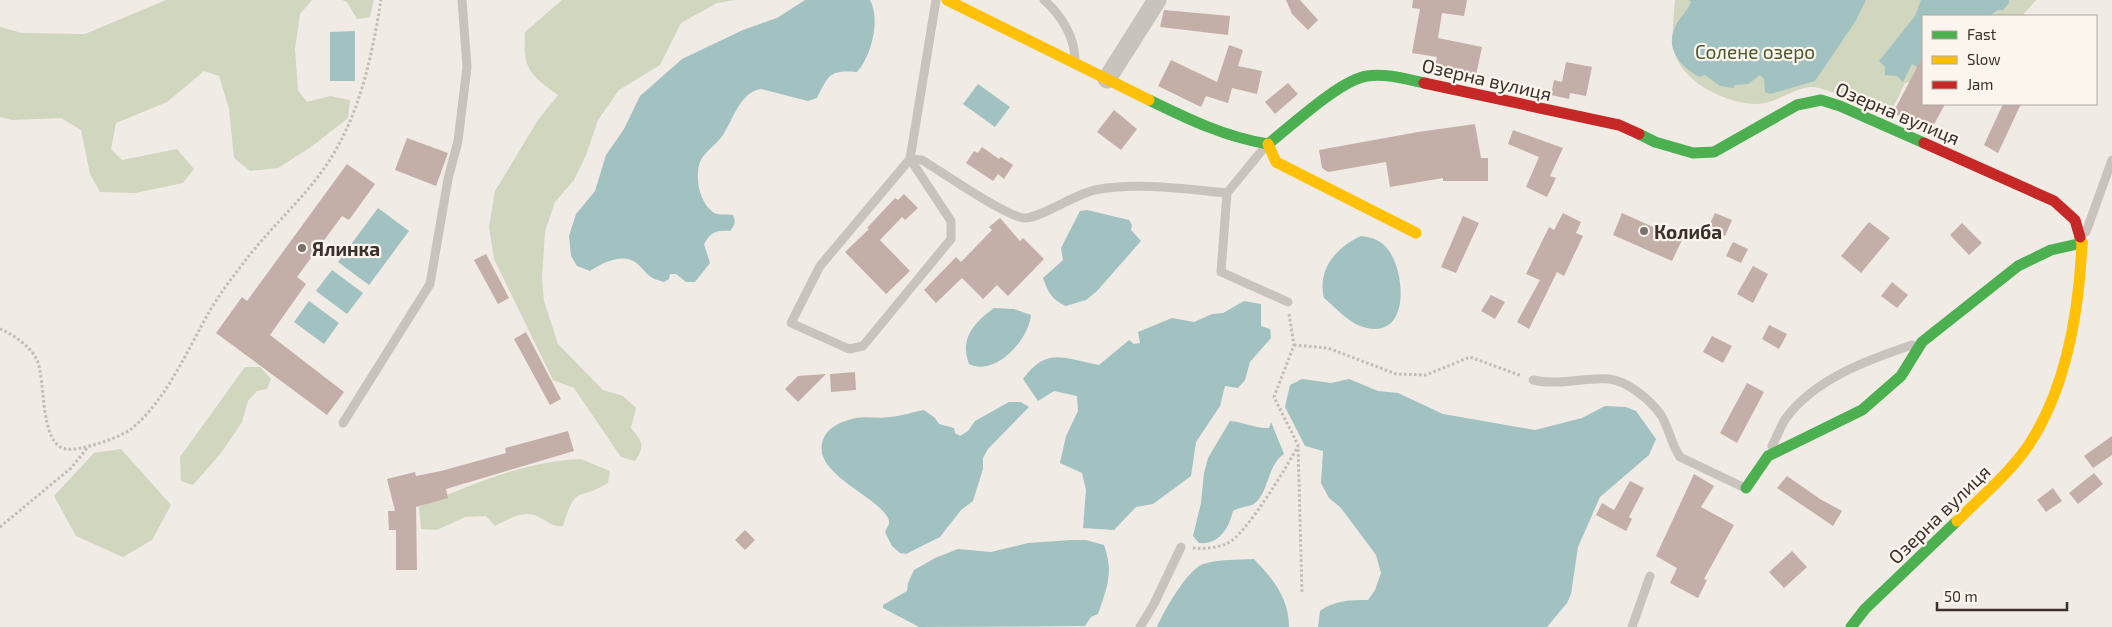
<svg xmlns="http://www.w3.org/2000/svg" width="2112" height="627" font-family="'Exo 2',sans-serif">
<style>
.green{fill:#d1d6bf}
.water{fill:#a1c2c1}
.building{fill:#c3afa7}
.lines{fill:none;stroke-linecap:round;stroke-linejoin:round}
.path{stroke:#c2bbb6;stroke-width:3;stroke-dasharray:2.5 2.5;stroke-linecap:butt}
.lane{stroke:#c9c3be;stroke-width:9}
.street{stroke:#c9c3be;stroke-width:19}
.fast{stroke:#4caf50;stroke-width:11}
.slow{stroke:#ffc107;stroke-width:11}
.jam{stroke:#c62828;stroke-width:11}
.poi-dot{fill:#7a716c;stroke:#fbf5ee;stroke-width:2}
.labels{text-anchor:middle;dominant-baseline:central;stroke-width:4.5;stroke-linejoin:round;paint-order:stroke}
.park-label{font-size:19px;fill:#4a5a2e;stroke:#fbf5ee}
.street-label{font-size:19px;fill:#3b302b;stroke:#fbf5ee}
.poi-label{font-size:19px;font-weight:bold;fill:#3b302b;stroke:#fbf5ee;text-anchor:start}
</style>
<rect width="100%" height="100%" fill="#f0ebe5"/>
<g class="green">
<path d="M166,0H312L300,14L295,49L298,90L307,102L330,96L350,100L348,118L311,147L278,168L250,171L234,158L229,109L219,76L204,71L167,102L116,123L111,149L122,160L177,149L194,169L183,183L135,193L100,192L90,174L81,130L61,118L12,120L0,117V27L22,33L85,34Z"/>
<path d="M342,0H374L370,17L357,19L347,2Z"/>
<path d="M562,0H735L717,3L681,23L660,65L619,90L598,120L586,155L574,180L555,202L545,231L542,278L544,301L558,344L603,390L623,396L636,408L631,428C643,442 645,446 635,461L621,457L574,388L553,380L494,259L489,227L495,191L538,120L558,95C529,74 523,69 525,32Z"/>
<path d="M1675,0H2036L2022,16H1923V79L1905,83L1888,118C1871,110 1829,87 1811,87C1793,88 1775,104 1757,104C1726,104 1679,81 1674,49C1671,34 1674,15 1675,0Z"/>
<path d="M245,367H260L271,379L267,389L257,391L248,401L242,422L221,453L193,485L181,481L180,457Z"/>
<path d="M121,449L171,505L152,540L123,557L76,536L54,496L94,453Z"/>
<path d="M581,459L610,471L608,483C577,502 576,483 563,526C553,527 550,523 541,518C525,508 509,519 495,526L486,516L465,517L437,530L421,529L419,507C470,485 525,461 581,459Z"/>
</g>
<g class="water">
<path d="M805,0H870C881,20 871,57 857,72C830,70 829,74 817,98L808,101L761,89C740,92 733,120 723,135C716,145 705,151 700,162C694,177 700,207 717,214C721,215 728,214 733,215C736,222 735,225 730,231C716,230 711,232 704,244L710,263L695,282H686L676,274H670L669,279L664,282C645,277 648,272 635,262C621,253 602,263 590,271L577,266L571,256L569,236L576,214L595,191L606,155L624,129L640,96L682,59L743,30L777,18Z"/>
<path d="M1689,0H1866L1855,22L1815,81L1770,94L1765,92L1764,79L1760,75L1748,84L1735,85L1733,88L1720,86L1705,75L1699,77C1680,66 1664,49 1676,25C1680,17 1687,12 1691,2Z"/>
<path d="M1921,0H2009V3L2003,10H1998L1989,16H1923V71L1912,64L1903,82L1897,76L1885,75V67L1879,61L1915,16Z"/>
<path d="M355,31V81H330V32Z"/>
<path d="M978,84L1010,107L995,127L963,104Z"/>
<path d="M378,208L409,231L369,285L338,262Z"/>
<path d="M1087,210L1129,220L1132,225L1131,230L1141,241L1097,291L1086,300L1066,306C1052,300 1048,292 1043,278L1063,260L1061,248L1080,211Z"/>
<path d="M1361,236C1370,237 1378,239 1385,246C1406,266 1413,345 1360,326C1347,321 1335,307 1324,298C1317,270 1336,247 1361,236Z"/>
<path d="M332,270L363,293L347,314L316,291Z"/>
<path d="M309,301L339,323L324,344L294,322Z"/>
<path d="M1244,301L1261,304V326L1270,329L1271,338L1250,362L1245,380L1238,388L1225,386L1220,406L1196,442L1191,476L1153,504L1136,507L1114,530L1083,528L1086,490L1082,473L1060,463L1066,436L1078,411L1077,396L1054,391L1038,401L1023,379C1047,346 1065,359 1099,365L1129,340L1134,344L1140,343L1138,332L1172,318L1194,322L1212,314L1223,313Z"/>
<path d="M994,308L1014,309L1031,315C1029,339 996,377 969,364C959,338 975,322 994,308Z"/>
<path d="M1302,379L1331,383L1349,379L1378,391L1398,393L1443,414L1535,430L1582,418L1605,406L1626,407L1636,411L1656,439L1649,455L1600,497L1578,547L1571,594L1567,603L1547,627H1318L1320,611C1335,600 1350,600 1368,600L1375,590L1381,573L1376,555L1341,508L1329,498L1321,483L1323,451L1305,446L1285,407L1290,385Z"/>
<path d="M1009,402H1021L1029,407L988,449L983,458V469L973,501L961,510L940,537L906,554L900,553L892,546L885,532C887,527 891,524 888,518C875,494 811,473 823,440C827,427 843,421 856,418C867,416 879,419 890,417C902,416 913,412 924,410L935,418L939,424L954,428L955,433L960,436L968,431L975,421Z"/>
<path d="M1230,421C1244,422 1256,429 1269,428L1271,422L1284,454C1266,466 1269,496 1252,505C1246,507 1240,507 1233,511C1229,527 1220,545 1199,543L1193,536L1201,503L1204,473L1208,458Z"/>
<path d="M1071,540H1086L1104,545C1114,573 1107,587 1098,614L1091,617L1085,626L919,627L883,608V605L907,591L908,583L914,570L935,558L958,549L991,552L1028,543Z"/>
<path d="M1254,559C1273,579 1289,598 1289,627H1157C1164,611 1187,570 1203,564C1219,559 1237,560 1254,559Z"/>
</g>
<g class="building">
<path d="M1286,0H1300L1318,20L1308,30L1292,14Z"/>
<path d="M1413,0H1467L1464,16L1442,13L1438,38L1482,47L1476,75L1435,67L1437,57L1412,53L1420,9L1412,8Z"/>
<path d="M1164,10L1230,16L1228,35L1160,27Z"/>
<path d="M1229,45L1243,50L1238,66L1262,71L1257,94L1232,88L1228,103L1206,96L1201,107L1158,86L1171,60L1217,82Z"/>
<path d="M1923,56V104H1945L1931,130L1893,113Z"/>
<path d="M1566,62L1592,67L1586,96L1570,93L1569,99L1551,95L1554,80L1562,82Z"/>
<path d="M1288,83L1298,94L1275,114L1265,102Z"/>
<path d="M2003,104H2021L1998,153L1984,145Z"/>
<path d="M1114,110L1137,129L1121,150L1097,132Z"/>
<path d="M1475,124L1481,158H1488V181H1443V178L1390,187L1386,162L1328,172L1322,168L1319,150L1418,132Z"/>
<path d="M1513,130L1563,148L1550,176L1556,178L1547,197L1526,187L1539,157L1508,144Z"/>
<path d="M407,138L448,153L436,186L395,170Z"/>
<path d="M982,147L999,159L1001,157L1013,165L1004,179L998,174L993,181L966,163L974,151L978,153Z"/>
<path d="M347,164L375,184L349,220L342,216L297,277L306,284L270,335L344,392L327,415L216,333L242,297L247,301Z"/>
<path d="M904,194L918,208L905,220L902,217L880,240L910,271L886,294L845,252L869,229L867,228L895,198L898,200Z"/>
<path d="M1563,213L1581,222L1576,233L1583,236L1564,276L1557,272L1529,329L1517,322L1540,280L1526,274L1549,227L1554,230Z"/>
<path d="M1622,213L1682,240L1672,261L1613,235Z"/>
<path d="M1715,213L1732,220L1725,236L1708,228Z"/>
<path d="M1463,216L1479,223L1456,273L1441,267Z"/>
<path d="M1000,218L1020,241L1023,238L1044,259L1008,296L997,285L983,299L962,278L936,303L924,290L956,257L961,262L992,230L989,227Z"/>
<path d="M1869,222L1890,238L1861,273L1841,256Z"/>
<path d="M1962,223L1982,243L1969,255L1950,235Z"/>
<path d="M1733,242L1748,249L1741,263L1726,256Z"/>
<path d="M486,254L509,298L498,304L474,260Z"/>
<path d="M1753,266L1768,274L1753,303L1737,294Z"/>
<path d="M1892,282L1908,295L1897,308L1881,296Z"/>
<path d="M1491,295L1505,302L1495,319L1481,311Z"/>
<path d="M1769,325L1787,334L1779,349L1762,339Z"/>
<path d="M526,332L561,399L550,405L514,339Z"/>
<path d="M1712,336L1732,346L1723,363L1703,352Z"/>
<path d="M855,372L856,390L831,392L830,374Z"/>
<path d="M826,374L798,402L785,389L798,376Z"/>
<path d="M1747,383L1764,392L1737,443L1720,433Z"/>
<path d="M568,431L574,451L446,489L448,498L416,507L417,570H396V530H389L388,511H395L387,479L415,472L416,476L441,471L506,453L505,448Z"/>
<path d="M2112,436V455L2093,468L2084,456Z"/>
<path d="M2094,473L2103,484L2078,504L2069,493Z"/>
<path d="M1694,474L1714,486L1701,507L1734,525L1704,579L1707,580L1698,598L1670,583L1677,568L1656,556Z"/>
<path d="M1787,476L1820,499L1842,511L1833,526L1777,488Z"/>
<path d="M1630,481L1644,488L1629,517L1632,519L1626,531L1596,515L1602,503L1614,510Z"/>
<path d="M2053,488L2062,501L2046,512L2037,500Z"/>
<path d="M745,530L755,540L745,550L735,540Z"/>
<path d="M1792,551L1807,567L1784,588L1769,572Z"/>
</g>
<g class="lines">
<g class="path">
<path d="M1289,314L1294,345L1274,397L1298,445L1302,594"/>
<path d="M0,329C13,334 31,347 37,360C46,379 39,445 66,449C81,451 119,438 131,429C165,402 187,351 208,314C218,296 232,278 245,261C275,221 316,189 339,144C363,100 373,49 381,0"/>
<path d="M1294,345L1328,348L1396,374L1426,375L1470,357L1522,376"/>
<path d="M0,527L71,468L88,447"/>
<path d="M1193,548C1204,549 1218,548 1228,543C1245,536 1288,465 1298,446"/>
</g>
<g class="lane">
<path d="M936,0L910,159L922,160C942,172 1005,216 1024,218C1039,219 1075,194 1095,190C1137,182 1184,189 1227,193"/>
<path d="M1044,0C1061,15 1074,36 1075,58"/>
<path d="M1264,148L1227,193L1221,272L1288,302"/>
<path d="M910,159L951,221V239L863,346L849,349L791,323L820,266Z"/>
<path d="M2086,232L2112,160"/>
<path d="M1533,380C1558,386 1583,377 1609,379C1628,381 1650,400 1661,415C1669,428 1671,444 1680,457L1745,488"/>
<path d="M343,423L430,284L448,179L458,141L467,67L462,0"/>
<path d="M1772,446C1777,437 1780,427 1786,418C1815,379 1867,360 1912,345"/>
<path d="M1140,627L1154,604L1181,547"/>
<path d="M1632,627L1650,576"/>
</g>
<path class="street" d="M1107,79L1157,0"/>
<g class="fast">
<path d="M1149,100C1188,119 1225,137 1268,144C1291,126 1340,80 1367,76C1386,73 1406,79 1424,83"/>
<path d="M1639,134L1655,142L1693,153L1714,152L1797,105L1821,100L1840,106L1924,143"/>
<path d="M1746,488L1768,456L1862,410L1901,376L1922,342L2018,266L2051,250L2082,243"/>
<path d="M1851,627L1865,609L1957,521"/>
</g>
<g class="slow">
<path d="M947,0L1149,100"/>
<path d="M1268,144L1276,162L1416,233"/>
<path d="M1957,521C1982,496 2010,473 2030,443C2067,386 2079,310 2082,243L2080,237"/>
</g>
<g class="jam">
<path d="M1424,83L1619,125L1639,134"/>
<path d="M1924,143L2054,201L2075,220L2080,237"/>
</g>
</g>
<g class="poi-dot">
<circle cx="1644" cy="231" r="5"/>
<circle cx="302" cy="248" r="5"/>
</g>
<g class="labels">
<g class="park-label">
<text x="1755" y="51">Солене озеро</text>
</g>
<g class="street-label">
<text transform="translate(1487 79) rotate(13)">Озерна вулиця</text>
<text transform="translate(1898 113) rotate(23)">Озерна вулиця</text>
<text transform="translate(1939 514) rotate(-44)">Озерна вулиця</text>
</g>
<g class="poi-label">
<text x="1654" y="231">Колиба</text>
<text x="312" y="248">Ялинка</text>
</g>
</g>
<rect x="1922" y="15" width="175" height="90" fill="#fbf5ee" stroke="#aea6a0"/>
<rect x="1932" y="31" width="25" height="8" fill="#4caf50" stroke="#aea6a0"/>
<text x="1967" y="40" font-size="15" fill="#3b302b">Fast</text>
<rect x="1932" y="56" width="25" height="8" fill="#ffc107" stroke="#aea6a0"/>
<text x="1967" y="65" font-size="15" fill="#3b302b">Slow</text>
<rect x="1932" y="81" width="25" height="8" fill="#c62828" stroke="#aea6a0"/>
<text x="1967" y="90" font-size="15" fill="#3b302b">Jam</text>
<path d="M1937 602v8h130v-8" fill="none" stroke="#3b302b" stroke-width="2.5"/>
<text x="1944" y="602" font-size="15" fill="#3b302b" stroke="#fbf5ee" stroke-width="4" paint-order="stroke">50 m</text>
</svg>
